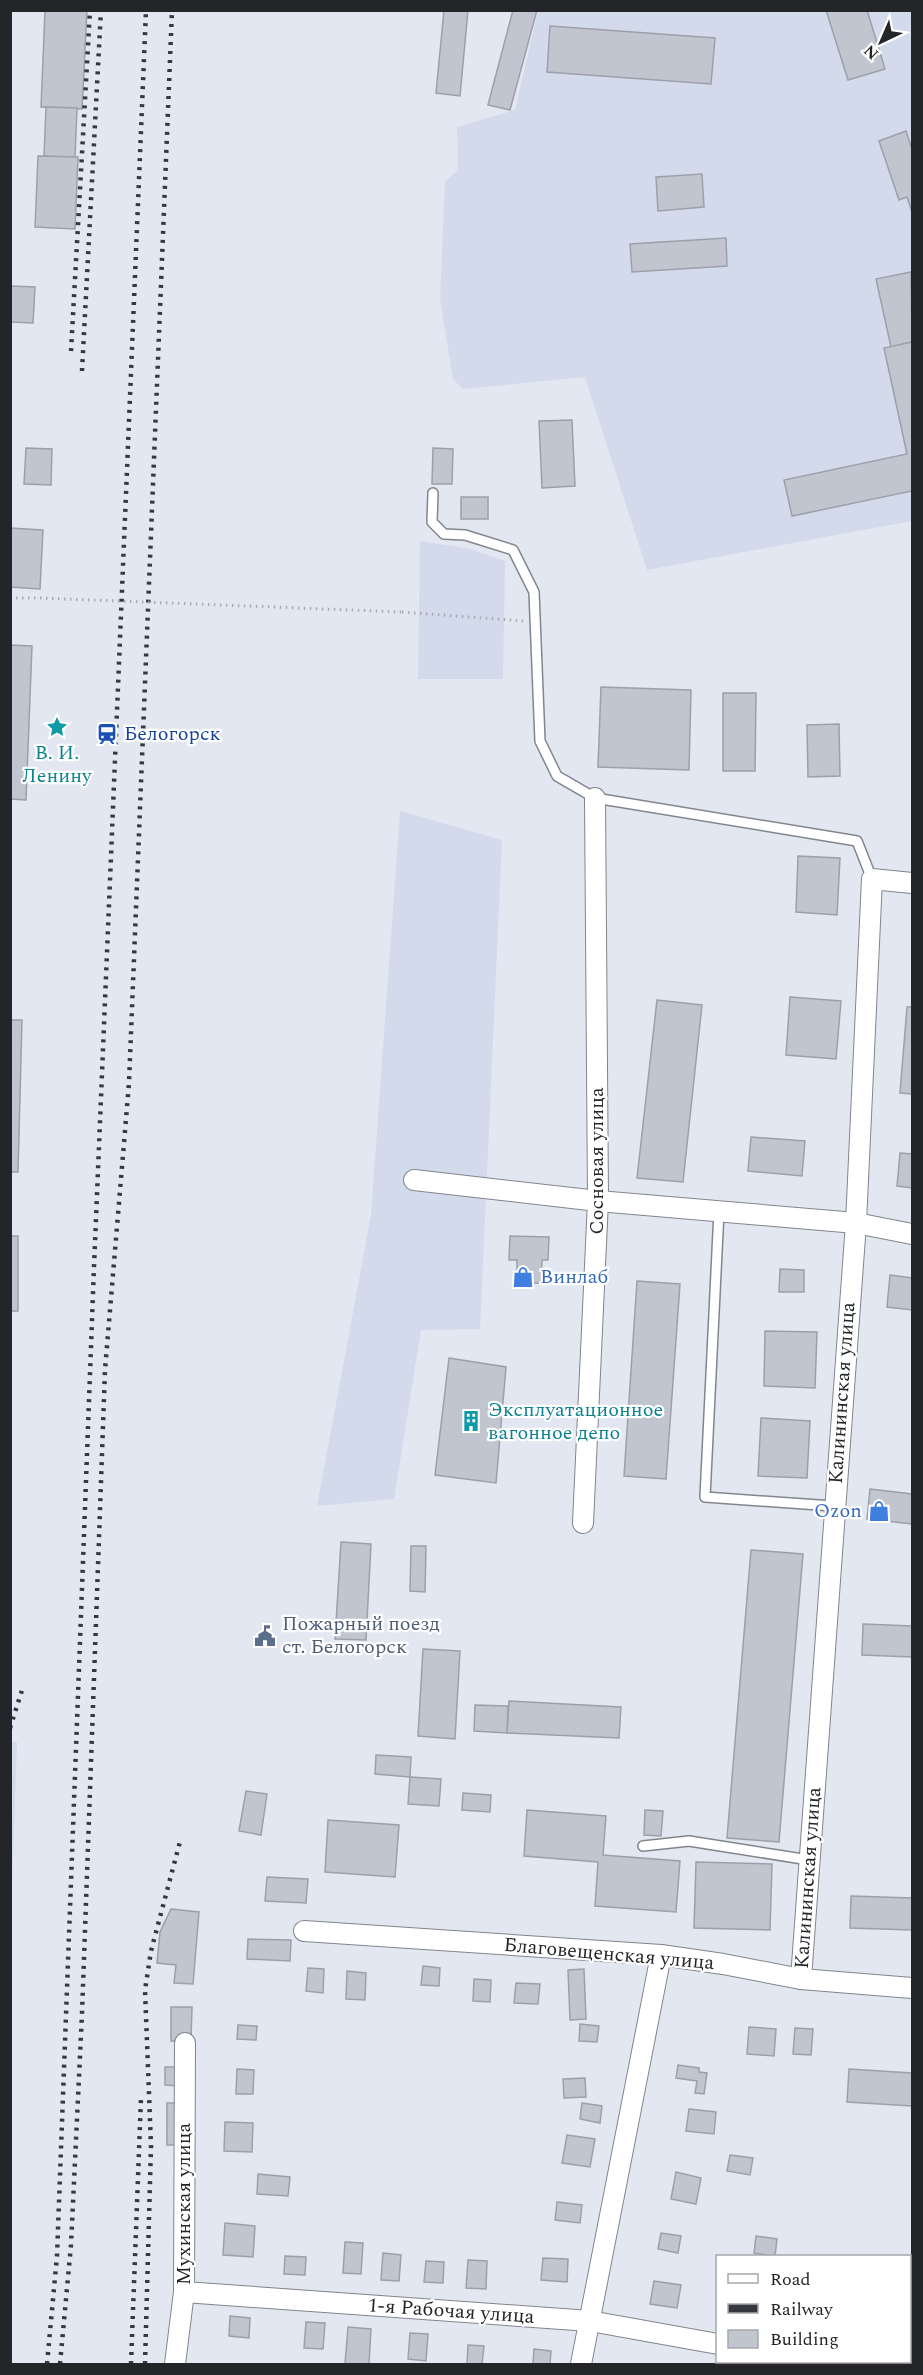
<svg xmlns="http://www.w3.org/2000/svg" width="923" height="2375" font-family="Spectral,serif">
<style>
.built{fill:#d3daeb}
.building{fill:#c1c5cf;stroke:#9da0aa;stroke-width:1.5}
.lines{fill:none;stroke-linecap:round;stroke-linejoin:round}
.lane-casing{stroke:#81858e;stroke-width:12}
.street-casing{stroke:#81858e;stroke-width:22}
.path{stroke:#a8abb3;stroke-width:3;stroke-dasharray:1.5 4.5;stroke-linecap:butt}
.lane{stroke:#fff;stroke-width:9}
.street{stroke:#fff;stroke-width:20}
.rail{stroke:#37383d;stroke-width:4.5;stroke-dasharray:3 6;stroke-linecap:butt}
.path-bridge{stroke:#a8abb3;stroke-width:3;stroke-dasharray:1.5 4.5;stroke-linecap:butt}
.labels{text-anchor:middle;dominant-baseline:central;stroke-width:4.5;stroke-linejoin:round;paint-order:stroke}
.transit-label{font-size:20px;fill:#164399;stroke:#fff;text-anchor:start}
.culture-label{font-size:20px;fill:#0d838f;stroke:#fff}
.street-label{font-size:20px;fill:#242529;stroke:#fff}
.shop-label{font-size:20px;fill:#366cbe;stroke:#fff;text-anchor:start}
.service-label{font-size:20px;fill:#4e5e75;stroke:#fff;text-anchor:start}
</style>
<rect width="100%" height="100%" fill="#e3e7f1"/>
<g class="built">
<path d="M538,11H912V521L647,570L585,377L463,389L453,379L440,299L445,182L458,170L457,127L515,110Z"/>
<path d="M420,541L470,549L505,561L503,679H418Z"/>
<path d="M400,811L502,840L480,1329L421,1330L394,1499L317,1506L371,1215Z"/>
<path d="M11,1742H17L11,1916L10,1742Z"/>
</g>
<g class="building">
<path d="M45,10H87L82,109L41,107Z"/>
<path d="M444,10H468L460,96L436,93Z"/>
<path d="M513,10H537L510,110L488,105Z"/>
<path d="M826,10H867L885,69L848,80Z"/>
<path d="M550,26L715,38L711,84L547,72Z"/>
<path d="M46,107L77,108L75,158L44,156Z"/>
<path d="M906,131L912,149V212L907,197L899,200L879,141Z"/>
<path d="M38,156L78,157L75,229L35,227Z"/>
<path d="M702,174L704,207L658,211L656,177Z"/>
<path d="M726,238L727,266L632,272L630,244Z"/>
<path d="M911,272L912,342L891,347L876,279Z"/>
<path d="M10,286L35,287L33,323L10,322Z"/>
<path d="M912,342V491L792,516L784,480L907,454L884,348Z"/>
<path d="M572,420L575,486L542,488L539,421Z"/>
<path d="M26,448L52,449L51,485L24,484Z"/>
<path d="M433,448L453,449L452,484H432Z"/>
<rect x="461" y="497" width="27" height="22"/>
<path d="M10,528L43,530L40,589L10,587Z"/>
<path d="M10,645L32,646L26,800L10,799Z"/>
<path d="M601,687L691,690L689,770L598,767Z"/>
<path d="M723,693H756L755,771H723Z"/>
<path d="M839,724L840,776L808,777L807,725Z"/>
<path d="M798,856L840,858L837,915L796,912Z"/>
<path d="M790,997L841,1001L836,1059L786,1055Z"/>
<path d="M657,1000L702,1005L683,1182L637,1178Z"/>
<path d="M907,1007H912V1094L900,1093Z"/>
<path d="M10,1020H22L18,1172H10Z"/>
<path d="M751,1137L805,1141L802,1176L748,1171Z"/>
<path d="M900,1153L912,1154V1188L897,1186Z"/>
<rect x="10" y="1236" width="8" height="75"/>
<path d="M510,1236L549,1237L548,1260H542L541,1283H517V1260H509Z"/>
<path d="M780,1269L804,1270V1292H779Z"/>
<path d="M890,1275L912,1278V1310L887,1307Z"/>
<path d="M637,1281L680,1284L666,1479L624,1476Z"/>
<path d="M765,1331L817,1332L815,1388L764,1386Z"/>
<path d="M449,1358L506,1367L496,1483L435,1475Z"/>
<path d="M761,1418L810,1421L807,1478L758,1476Z"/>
<path d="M870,1489L912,1494V1524L867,1519Z"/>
<path d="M341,1542L371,1544L366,1640L335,1639Z"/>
<path d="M411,1546H426L425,1592L410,1591Z"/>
<path d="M751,1550L803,1554L779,1842L727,1838Z"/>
<path d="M863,1624L912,1626V1657L862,1655Z"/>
<path d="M423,1649L460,1651L455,1739L418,1736Z"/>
<path d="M509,1701L621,1707L619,1738L507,1733Z"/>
<path d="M475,1705L508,1706L507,1733L474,1731Z"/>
<path d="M376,1755L411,1757L410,1777L375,1774Z"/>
<path d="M410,1777L441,1779L439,1806L408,1804Z"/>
<path d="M246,1791L267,1794L261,1835L239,1831Z"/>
<path d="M463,1793L491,1795L490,1812L462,1810Z"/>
<path d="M527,1810L606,1816L603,1855L680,1861L676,1912L595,1906L598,1862L524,1856Z"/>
<path d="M645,1810L663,1811L661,1836L644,1835Z"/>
<path d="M328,1820L399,1825L395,1877L325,1872Z"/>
<path d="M696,1862L772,1864L770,1930L694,1928Z"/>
<path d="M267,1877L308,1879L306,1903L265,1901Z"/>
<path d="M851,1896L912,1898V1930L850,1928Z"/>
<path d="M171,1909L199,1912L193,1984L174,1983L176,1965L157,1963L160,1932Z"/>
<path d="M248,1939L291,1940L290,1961L247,1959Z"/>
<path d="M423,1966L440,1968L439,1986L421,1985Z"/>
<path d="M308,1968L324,1969L323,1993L306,1991Z"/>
<path d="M584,1969L586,2019L570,2020L568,1970Z"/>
<path d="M347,1971L366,1973L365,2000L346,1999Z"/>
<path d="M474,1979L491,1980L490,2002L473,2001Z"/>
<path d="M516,1983L540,1984L538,2004L514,2003Z"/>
<path d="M171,2007H192L191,2041H171Z"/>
<path d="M580,2024L599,2026L597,2042L579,2041Z"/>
<path d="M238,2025L257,2026L256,2040L237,2039Z"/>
<path d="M749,2027L776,2029L774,2056L747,2054Z"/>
<path d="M795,2028L813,2029L811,2055L793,2054Z"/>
<path d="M678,2065L699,2068V2072L707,2073L704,2094L695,2093L697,2081L676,2078Z"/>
<path d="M165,2067H181L180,2086L165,2085Z"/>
<path d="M237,2069L254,2070L253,2094H236Z"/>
<path d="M849,2069L912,2073V2106L847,2102Z"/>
<path d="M585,2078L586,2097L564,2098L563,2079Z"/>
<rect x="167" y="2103" width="14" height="42"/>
<path d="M582,2103L602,2106L600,2123L580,2119Z"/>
<path d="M689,2109L716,2112L714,2134L686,2131Z"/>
<path d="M225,2122L253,2123L252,2152L224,2151Z"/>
<path d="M567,2135L595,2139L590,2167L562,2163Z"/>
<path d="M730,2155L753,2158L750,2175L727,2171Z"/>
<path d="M676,2172L701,2178L696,2204L671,2199Z"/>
<path d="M258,2174L290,2177L288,2196L257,2194Z"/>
<path d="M557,2202L582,2205L580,2223L555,2220Z"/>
<path d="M225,2223L255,2226L253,2257L223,2255Z"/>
<path d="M661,2233L681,2236L678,2253L658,2249Z"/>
<path d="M756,2236L777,2239L775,2256L754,2253Z"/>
<path d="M345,2242L363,2243L361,2274L343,2273Z"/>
<path d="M383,2253L401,2255L399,2281L381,2280Z"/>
<path d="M285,2256L306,2257L305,2275L284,2274Z"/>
<path d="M543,2258L568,2259L567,2282L541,2280Z"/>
<path d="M468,2260L487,2261L486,2289L466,2288Z"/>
<path d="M426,2261L444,2262L443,2283L424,2282Z"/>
<path d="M654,2281L681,2285L677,2308L650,2304Z"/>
<path d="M230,2316L250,2318L249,2338L229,2336Z"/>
<path d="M910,2319L912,2320V2339L910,2338Z"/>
<path d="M306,2322L325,2323L323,2349L304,2348Z"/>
<path d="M348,2327L371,2329L369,2364H345Z"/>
<path d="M410,2333L428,2334L426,2361L408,2359Z"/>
<path d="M468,2345L484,2346L482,2364H467Z"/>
<path d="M534,2349L551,2351L550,2364H533Z"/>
</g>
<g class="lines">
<defs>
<g id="lane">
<path d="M433,493L432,522L444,534L465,535L513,550L534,592L540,741L557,776L595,798L857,841L872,879"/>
<path d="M719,1211L705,1497L833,1506"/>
<path d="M643,1846L689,1841L809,1860"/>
</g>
<g id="street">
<path d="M414,1180L598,1201L856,1223L912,1234"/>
<path d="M583,1523L598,1201L595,798"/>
<path d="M304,1931L661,1955L723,1964L801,1979L912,1988"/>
<path d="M801,1979L856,1223L872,879L912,883"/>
<path d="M184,2292L590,2321L718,2344"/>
<path d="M813,2362L830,2364"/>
<path d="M175,2364L184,2292L185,2043"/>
<path d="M581,2364L661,1955"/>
</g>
</defs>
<use href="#lane" class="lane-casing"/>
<use href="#street" class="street-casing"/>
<g class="path">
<path d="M10,598H40"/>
<path d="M402,612L523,621"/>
</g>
<use href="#lane" class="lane"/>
<use href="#street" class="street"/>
<g class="rail">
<path d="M71,351L90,10"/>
<path d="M82,371L101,10"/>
<path d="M10,1728L23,1687"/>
<path d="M47,2364L57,2256L94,1267L146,10"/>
<path d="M60,2364L71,2245L82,2014L105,1370L129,1083L172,10"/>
<path d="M131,2364L141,2098"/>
<path d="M145,2364L151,2146L145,1990L151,1951L181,1838"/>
</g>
<path class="path-bridge" d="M40,598L402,612"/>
</g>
<defs>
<symbol id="sight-bare" viewBox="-9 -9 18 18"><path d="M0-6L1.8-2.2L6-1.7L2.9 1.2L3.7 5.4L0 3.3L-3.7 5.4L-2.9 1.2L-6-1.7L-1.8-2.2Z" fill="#0f9aa8" stroke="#fff" stroke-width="2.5" paint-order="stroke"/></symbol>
<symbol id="station-bare" viewBox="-9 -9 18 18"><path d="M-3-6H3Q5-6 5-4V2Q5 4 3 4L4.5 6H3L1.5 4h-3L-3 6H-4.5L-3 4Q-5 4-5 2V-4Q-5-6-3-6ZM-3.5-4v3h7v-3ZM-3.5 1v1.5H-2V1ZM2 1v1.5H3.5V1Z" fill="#1a4fb4" stroke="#fff" stroke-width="2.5" paint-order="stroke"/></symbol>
<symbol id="shop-bare" viewBox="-9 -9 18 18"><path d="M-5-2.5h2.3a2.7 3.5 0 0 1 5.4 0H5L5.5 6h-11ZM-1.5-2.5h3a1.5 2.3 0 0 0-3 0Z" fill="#3f7fe0" stroke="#fff" stroke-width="2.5" paint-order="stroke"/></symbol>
<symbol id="building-bare" viewBox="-9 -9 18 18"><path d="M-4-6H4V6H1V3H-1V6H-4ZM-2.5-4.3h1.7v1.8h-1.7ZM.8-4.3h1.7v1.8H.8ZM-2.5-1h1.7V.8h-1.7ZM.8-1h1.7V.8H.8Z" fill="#0f9aa8" stroke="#fff" stroke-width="2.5" paint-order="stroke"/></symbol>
<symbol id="civic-bare" viewBox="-9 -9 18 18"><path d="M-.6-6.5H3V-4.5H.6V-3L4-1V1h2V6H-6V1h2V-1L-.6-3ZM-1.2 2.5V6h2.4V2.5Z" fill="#5c6f8a" stroke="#fff" stroke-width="2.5" paint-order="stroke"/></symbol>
</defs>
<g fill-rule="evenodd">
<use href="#sight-bare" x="42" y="712" width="30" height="30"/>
<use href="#station-bare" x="92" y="719" width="30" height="30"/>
<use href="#shop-bare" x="508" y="1262" width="30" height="30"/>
<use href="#building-bare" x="456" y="1406" width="30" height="30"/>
<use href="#shop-bare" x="864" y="1496" width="30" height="30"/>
<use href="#civic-bare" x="250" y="1621" width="30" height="30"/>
</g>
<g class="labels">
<g class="transit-label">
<text x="124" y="734">Белогорск</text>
</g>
<g class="culture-label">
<text x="57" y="753">В. И.<tspan x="57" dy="23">Ленину</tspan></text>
<text x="488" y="1410" text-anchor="start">Эксплуатационное<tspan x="488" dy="23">вагонное депо</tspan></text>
</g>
<g class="street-label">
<text transform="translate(597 1161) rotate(-90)">Сосновая улица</text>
<text transform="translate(842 1393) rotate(-86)">Калининская улица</text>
<text transform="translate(808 1878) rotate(-86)">Калининская улица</text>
<text transform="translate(609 1954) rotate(5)">Благовещенская улица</text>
<text transform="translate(184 2204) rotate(-90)">Мухинская улица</text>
<text transform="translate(451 2311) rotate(4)">1-я Рабочая улица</text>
</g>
<g class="shop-label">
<text x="540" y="1277">Винлаб</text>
<text x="862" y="1511" text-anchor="end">Ozon</text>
</g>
<g class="service-label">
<text x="282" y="1624">Пожарный поезд<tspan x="282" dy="23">ст. Белогорск</tspan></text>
</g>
</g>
<rect width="923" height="2375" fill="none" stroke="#242529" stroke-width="24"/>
<rect x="716" y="2255" width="195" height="108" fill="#ffffff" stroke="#a7a8a9" stroke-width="1.5"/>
<rect x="728" y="2274" width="30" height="9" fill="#ffffff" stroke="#a7a8a9" stroke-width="1.5"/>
<text x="770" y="2285" font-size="18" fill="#242529">Road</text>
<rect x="728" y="2304" width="30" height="9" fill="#37383d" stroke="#a7a8a9" stroke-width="1.5"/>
<text x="770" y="2315" font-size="18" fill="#242529">Railway</text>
<rect x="728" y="2330" width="30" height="18" fill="#c1c5cf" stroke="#a7a8a9" stroke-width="1.5"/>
<text x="770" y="2345" font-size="18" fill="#242529">Building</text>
<g transform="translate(881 42) rotate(224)" stroke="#ffffff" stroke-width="4.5" paint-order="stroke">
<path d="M0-4.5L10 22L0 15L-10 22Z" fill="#242529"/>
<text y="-9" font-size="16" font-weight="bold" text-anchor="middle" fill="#242529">N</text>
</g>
</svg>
